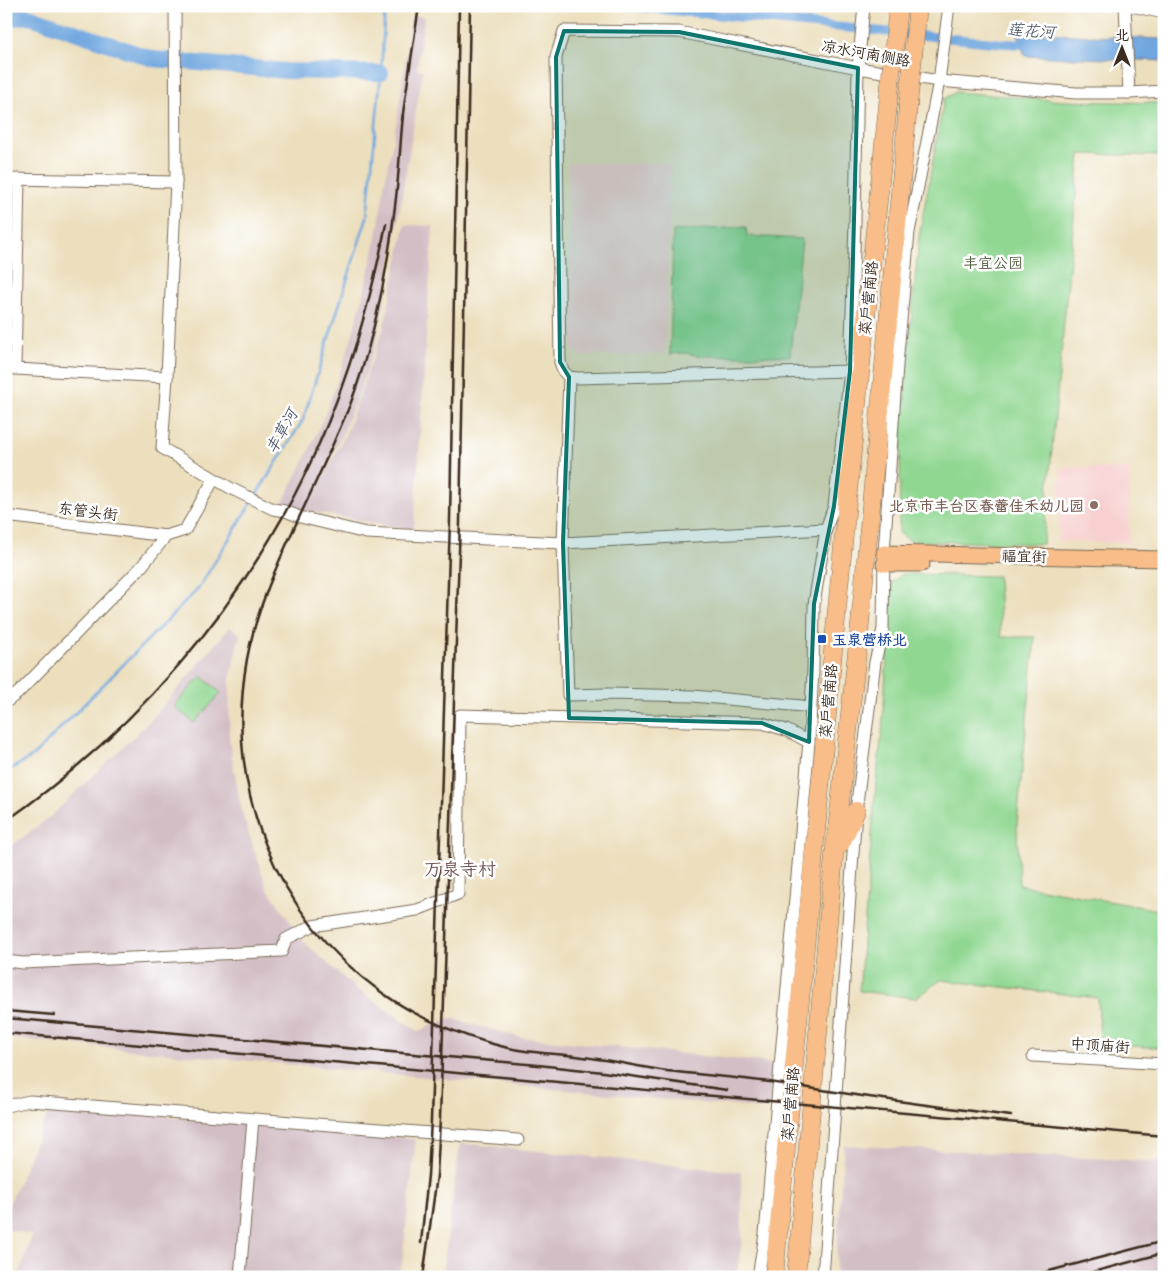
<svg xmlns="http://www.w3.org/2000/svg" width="1170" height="1283" font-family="Delius,'LXGW WenKai TC',sans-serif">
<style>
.built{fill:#f7d0cf}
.industrial{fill:#d2bec5}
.green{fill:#90d791;stroke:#668058}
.water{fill:#71a7df;stroke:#56687e}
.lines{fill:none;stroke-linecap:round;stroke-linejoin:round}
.stream{stroke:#71a7df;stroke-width:2.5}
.canal{stroke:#71a7df;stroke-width:9}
.river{stroke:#71a7df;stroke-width:16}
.minor-casing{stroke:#796956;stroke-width:13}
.major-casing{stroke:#796956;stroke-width:17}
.highway-casing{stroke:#796956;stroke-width:19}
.minor{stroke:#fff;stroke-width:11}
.major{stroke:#f8bd89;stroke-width:15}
.highway{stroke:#f8bd89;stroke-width:18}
.rail{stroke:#3b2a1e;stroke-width:2.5}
.highway-bridge-casing{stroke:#796956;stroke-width:19;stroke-linecap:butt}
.highway-bridge{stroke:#f8bd89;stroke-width:18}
.marked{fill:#0f766e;fill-opacity:0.2;stroke:#0f766e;stroke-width:4;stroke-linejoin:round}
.education-dot{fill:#8d6e63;stroke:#fff;stroke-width:2}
.transit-dot{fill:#1a4fb4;stroke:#fff;stroke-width:2}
.labels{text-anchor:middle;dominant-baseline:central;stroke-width:5;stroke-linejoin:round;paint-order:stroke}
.street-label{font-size:15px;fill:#3b2a1e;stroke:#fff}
.park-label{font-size:15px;fill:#545e40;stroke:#fff}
.education-label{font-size:15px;font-weight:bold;fill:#785e54;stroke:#fff;text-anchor:end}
.transit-label{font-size:15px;font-weight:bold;fill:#164399;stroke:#fff;text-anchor:start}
.water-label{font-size:16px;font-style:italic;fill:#515c6b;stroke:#fff}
.quarter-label{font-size:18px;fill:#725654;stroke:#fff}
</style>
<rect width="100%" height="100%" fill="#fff"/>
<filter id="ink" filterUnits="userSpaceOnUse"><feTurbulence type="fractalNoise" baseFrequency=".02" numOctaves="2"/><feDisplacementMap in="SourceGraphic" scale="10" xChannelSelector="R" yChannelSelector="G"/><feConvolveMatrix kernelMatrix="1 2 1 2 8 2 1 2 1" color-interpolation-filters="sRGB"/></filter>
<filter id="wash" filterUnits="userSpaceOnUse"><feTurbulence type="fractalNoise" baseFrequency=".0096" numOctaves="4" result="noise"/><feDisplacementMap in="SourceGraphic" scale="20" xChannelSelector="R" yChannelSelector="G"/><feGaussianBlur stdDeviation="1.12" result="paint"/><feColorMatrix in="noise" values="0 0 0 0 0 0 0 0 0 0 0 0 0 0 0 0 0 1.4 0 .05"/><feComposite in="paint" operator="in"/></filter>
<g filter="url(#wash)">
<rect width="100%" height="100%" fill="#ecdfbd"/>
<g class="built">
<path d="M568,163H671L665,354L580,356L572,348Z"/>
<path d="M1061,467L1129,469V543L1058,541Z"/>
</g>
<g class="industrial">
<path d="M412,15L424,17L417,69L423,70L383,309L376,344L357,397L343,432L315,493L346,433L384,327L405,225L433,226L414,530L307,511L306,513L282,504L309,451L329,405L349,346L362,301L378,231L384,187L397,120Z"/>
<path d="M230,627L240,634L230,679L229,740L242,813L267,888L304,942L355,988L418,1031L450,1018L518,1037L772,1063L773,1070L769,1106L767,1109L6,1038V850L51,816L151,720Z"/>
<path d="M51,1106L416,1139L402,1263L399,1277H18L32,1235L6,1229V1212Z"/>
<path d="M460,1143L741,1172L742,1241L736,1277H442Z"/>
<path d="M844,1145L1164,1162V1250L1157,1277H835Z"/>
</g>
<g class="green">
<path d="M956,92L1064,101L1164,103V156L1080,154L1043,544L911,541L899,533L901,434L919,237L944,99Z"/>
<path d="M746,227L747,236L802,239L790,356H700L685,353L670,354L673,231Z"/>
<path d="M903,574L998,576L1001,637H1035L1017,823L1019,885L1164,911V1047H1147L1100,1044L1098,998L941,980L916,998L859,991L876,783L882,732L892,582Z"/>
<path d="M201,676L221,693L194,723L174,706Z"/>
</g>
<path class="water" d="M1017,31L1089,36L1164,39V61L1025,56Z"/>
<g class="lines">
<g class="stream">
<path d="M255,497L303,420L367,217L381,73L385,6"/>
<path d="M6,772L33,756L198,589L252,502"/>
</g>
<path class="canal" d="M627,6L998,43L1033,45"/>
<path class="river" d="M6,19L28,16L153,59L286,71L381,73"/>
</g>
</g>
<g filter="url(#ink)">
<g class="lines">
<defs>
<g id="minor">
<path d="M175,6L176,182L167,377L162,448L232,489L273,509L285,511L300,517L366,533L563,543L826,529"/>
<path d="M1125,6L1129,93"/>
<path d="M1131,6L1164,13"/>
<path d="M6,179L176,182"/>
<path d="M19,179L15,369L167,377"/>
<path d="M569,377L577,378L850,371"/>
<path d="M6,516L166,536"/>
<path d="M6,702L18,693L142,566L166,536L185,530L214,479"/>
<path d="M802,706L693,696L609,694L568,695L563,543L569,377L563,371L560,362L556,57L564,31L679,32L858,68L939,81L1076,93H1129L1164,91"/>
<path d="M6,961L23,963L282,951L286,939L312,926L417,910L458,894L460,715L762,723L786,730L809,742"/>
<path d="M1033,1056L1164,1064"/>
<path d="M6,1106L30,1101L518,1140"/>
<path d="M240,1277L253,1119"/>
<path d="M758,1277L765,1234L809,742L813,670L814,604L826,529L834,506L850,371L855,221L858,68L864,6"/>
<path d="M823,1277L856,811L875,662L883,629L884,553L897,365L909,232L939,81L949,6"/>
</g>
<g id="major">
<path d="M884,553L1164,559"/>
<path d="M884,564H922"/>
</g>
<g id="highway">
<path d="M840,845L856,811"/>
<path d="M774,1277L850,471L888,105"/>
<path d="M796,1277L834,856L859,635L908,106"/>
</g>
</defs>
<use href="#minor" class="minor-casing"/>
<use href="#major" class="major-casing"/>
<use href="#highway" class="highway-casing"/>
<use href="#minor" class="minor"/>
<use href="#major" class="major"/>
<use href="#highway" class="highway"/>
<g class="rail">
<path d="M403,115C400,145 399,176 395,206C387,274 374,341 350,405C333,445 315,484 296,524C276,567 256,611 247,659C224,787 275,915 381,992C414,1016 454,1033 493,1044C522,1053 553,1053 583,1057C611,1060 639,1067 667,1071C693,1074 719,1076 745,1079C780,1083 814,1089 849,1094C902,1102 956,1109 1011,1116"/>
<path d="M402,120L419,6"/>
<path d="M6,821C133,732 239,611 306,472C345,392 369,310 386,224"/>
<path d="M6,1011L54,1015"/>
<path d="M6,1018L538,1065L603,1072L727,1090"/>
<path d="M6,1033L1164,1136"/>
<path d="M421,1243L428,1175L431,1120L450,520L459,6"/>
<path d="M423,1277L437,1176L440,1119L460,522L470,6"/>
<path d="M1026,1277L1164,1241"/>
<path d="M1074,1277L1164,1253"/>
</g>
<defs>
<g id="highway-bridge">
<path d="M888,105L898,6"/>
<path d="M908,106L918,6"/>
</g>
</defs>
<use href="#highway-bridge" class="highway-bridge-casing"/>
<use href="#highway-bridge" class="highway-bridge"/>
</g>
</g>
<path class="marked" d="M564,31L679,32L858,68L850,371L834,506L814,604L809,742L762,723L569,718L563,543L569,377L560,362L556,57Z"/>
<circle class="education-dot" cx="1094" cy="505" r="5"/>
<rect class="transit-dot" x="817" y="634" width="10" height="10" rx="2.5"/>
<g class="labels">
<g class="street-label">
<text transform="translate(866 53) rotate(10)">凉水河南侧路</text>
<text transform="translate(868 298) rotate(-84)">菜户营南路</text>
<text transform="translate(88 511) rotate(7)">东管头街</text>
<text transform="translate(1024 556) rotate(1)">福宜街</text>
<text transform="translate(828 701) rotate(-85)">菜户营南路</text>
<text transform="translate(1100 1045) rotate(4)">中顶庙街</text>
<text transform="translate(790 1104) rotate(-85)">菜户营南路</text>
</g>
<g class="park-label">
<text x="993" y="262">丰宜公园</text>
</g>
<g class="education-label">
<text x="1084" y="505">北京市丰台区春蕾佳禾幼儿园</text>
</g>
<g class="transit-label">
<text x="832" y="639">玉泉营桥北</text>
</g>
<g class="water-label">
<text transform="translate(1031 30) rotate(4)">莲花河</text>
<text transform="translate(281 431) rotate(-61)">丰草河</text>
</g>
<g class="quarter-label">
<text x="460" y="868">万泉寺村</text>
</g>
</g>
<rect width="1170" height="1283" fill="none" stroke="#fff" stroke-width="25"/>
<g transform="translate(1122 48)" stroke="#ffffff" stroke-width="4" paint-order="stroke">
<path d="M0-4L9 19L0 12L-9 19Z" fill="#3b2a1e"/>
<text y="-8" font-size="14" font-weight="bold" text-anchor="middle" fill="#3b2a1e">北</text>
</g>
</svg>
